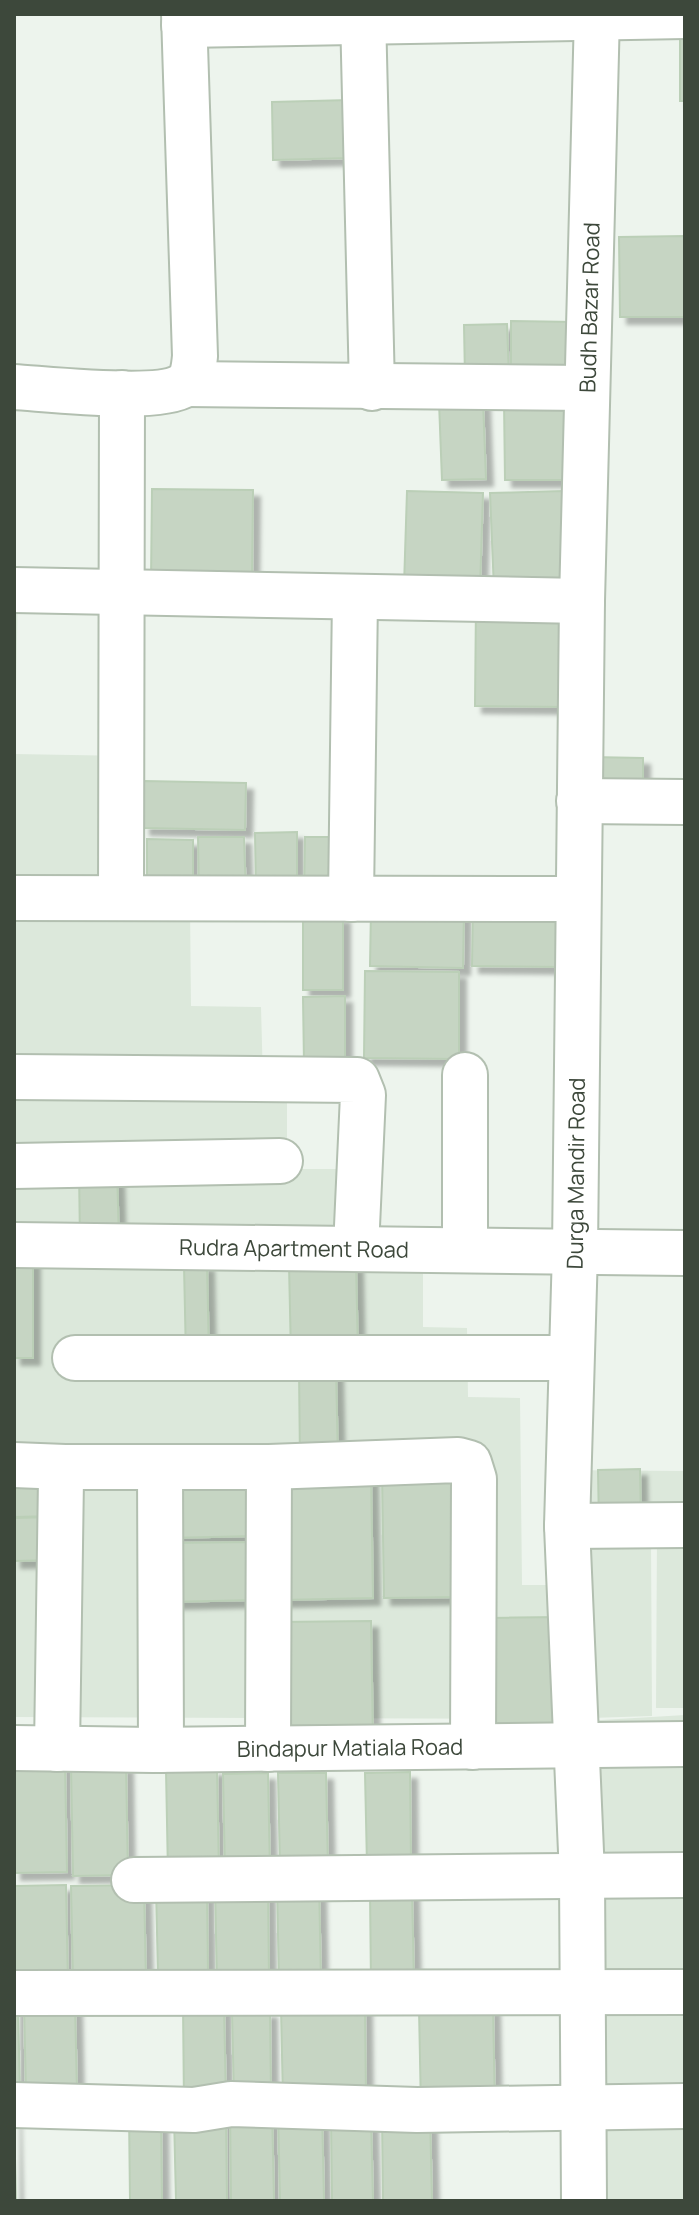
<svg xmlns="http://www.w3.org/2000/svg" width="699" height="2215" font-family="Manrope,sans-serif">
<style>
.residential{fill:#dce8db}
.building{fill:#c6d5c3;stroke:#bbcfb7;stroke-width:2;filter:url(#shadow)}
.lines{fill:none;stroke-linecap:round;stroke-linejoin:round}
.minor-casing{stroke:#b2bfb0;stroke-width:48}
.minor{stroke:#fff;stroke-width:44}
.labels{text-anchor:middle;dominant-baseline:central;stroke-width:8;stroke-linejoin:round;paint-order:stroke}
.street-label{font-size:22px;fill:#3d483b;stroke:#fff}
</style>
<defs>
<filter id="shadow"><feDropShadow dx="7" dy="7" stdDeviation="2" flood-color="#0004"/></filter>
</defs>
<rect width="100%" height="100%" fill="#edf4ed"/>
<g class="residential">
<path d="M14,579H18L15,754L128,756V903L190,907L191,1006L261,1007L263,1082L287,1083V1169H338V1270L423,1268V1327L467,1328L468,1397L520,1398L522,1585H555L554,1538L651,1539L652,1716L560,1719L14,1717Z"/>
<path d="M556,1470L685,1471V1708H656L657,1533L556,1532Z"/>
<path d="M685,1715V2201H570L568,1722Z"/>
</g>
<g class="building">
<rect x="680" y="28" width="5" height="73"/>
<path d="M350,100L351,158L273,160L272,102Z"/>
<path d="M685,236V317H620L619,237Z"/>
<path d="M511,321L576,322L575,383L511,382Z"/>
<path d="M507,324L509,377L465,378L464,325Z"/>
<path d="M504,400H566V480H505Z"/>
<path d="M483,401L486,479L442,480L439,402Z"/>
<path d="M152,489L253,490L252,584L151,582Z"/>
<path d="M407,491L483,493L480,589L404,586Z"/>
<path d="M563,491L566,587L494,590L490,493Z"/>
<path d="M476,603L568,604L567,707L475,706Z"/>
<path d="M590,757L643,758V792L602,781Z"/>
<path d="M144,781L246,783L245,830L143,828Z"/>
<path d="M297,832V891H256L255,833Z"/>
<path d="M198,837H244L246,896L199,897Z"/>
<path d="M305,837H347L346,897L304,896Z"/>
<path d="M147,839L193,840V895H147Z"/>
<path d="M473,905L564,906L563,967L472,966Z"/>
<path d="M371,909L464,911L463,968L370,966Z"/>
<rect x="303" y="916" width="40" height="74"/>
<path d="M365,971L459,972V1059L364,1058Z"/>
<path d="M345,996V1064H304L303,997Z"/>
<path d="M79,1169H117L119,1242H80Z"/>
<rect x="14" y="1252" width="19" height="106"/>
<path d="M207,1264L209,1357L186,1358L184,1265Z"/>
<path d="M356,1264L358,1354L291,1355L289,1265Z"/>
<path d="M336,1368L338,1462H300L299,1369Z"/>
<path d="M640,1469L641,1524L599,1525L598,1470Z"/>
<path d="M53,1472L54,1516L14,1517V1473Z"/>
<path d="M458,1472L461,1597L384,1598L382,1473Z"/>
<path d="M371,1475L373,1598L282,1600L280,1476Z"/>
<path d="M257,1476L258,1536L167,1538L165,1477Z"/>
<path d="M52,1517L53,1560L14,1561V1518Z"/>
<path d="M255,1542L256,1600L166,1602L165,1543Z"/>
<path d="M560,1617L562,1732L483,1733L481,1618Z"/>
<path d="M371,1621L373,1741L281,1742L278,1622Z"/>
<path d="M65,1763L67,1872L14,1873V1764Z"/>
<path d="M126,1765L128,1875L73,1876L71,1766Z"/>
<path d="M217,1769L219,1873L168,1874L166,1770Z"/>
<path d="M410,1772L411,1864L367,1865L365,1773Z"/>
<path d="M268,1773L270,1872L225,1873L223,1774Z"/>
<path d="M278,1773H326L328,1868H280Z"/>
<path d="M319,1882L321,1983L279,1984L277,1883Z"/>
<path d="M268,1884L269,1983L217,1984L215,1885Z"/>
<path d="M66,1885L68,1984H14V1886Z"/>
<path d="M144,1885L146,1981L73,1982L71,1886Z"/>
<path d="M207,1888L208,1974L158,1975L156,1889Z"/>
<path d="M412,1890L414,1983L371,1984L370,1891Z"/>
<path d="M75,2004L77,2092L26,2093L24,2005Z"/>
<path d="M183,2004H224L226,2103L184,2104Z"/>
<path d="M14,2006H18L20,2093H14Z"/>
<path d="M365,2006L366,2099L283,2101L281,2008Z"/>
<path d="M493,2007L495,2109L421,2110L419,2008Z"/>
<path d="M270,2011L271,2098L234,2099L232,2012Z"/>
<path d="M230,2107H272L274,2201H231Z"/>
<path d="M278,2110H322L324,2201H280Z"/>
<path d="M129,2112H161L162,2201H130Z"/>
<path d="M14,2113L16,2201H14Z"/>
<path d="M430,2115L432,2201H383L382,2116Z"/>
<path d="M226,2116L227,2201H176L174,2117Z"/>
<path d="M371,2117L373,2201H332L331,2118Z"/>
</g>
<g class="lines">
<defs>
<g id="minor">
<path d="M363,14L372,388"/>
<path d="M184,25L685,16"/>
<path d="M186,384L586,388"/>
<path d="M14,387C48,389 159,402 184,385C193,379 194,367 195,356L184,14"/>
<path d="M14,590L582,601"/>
<path d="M579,801L685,802"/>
<path d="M121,897L122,393"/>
<path d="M14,898L577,899"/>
<path d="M351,899L355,597"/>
<path d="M14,1077L357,1080L363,1095L356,1248"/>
<path d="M14,1166L280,1161"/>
<path id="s1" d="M14,1245L685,1253"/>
<path d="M465,1250V1075"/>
<path d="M75,1358H571"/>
<path d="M14,1465L65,1467"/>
<path d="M160,1467L161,1750"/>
<path d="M567,1526L685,1525"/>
<path id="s2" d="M14,1748L153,1750L685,1744"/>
<path d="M57,1749L61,1478L65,1467H269L458,1460L469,1463L474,1479L473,1747"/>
<path d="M268,1749L269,1467"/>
<path d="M134,1880L685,1875"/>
<path d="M14,1993L685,1992"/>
<path d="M14,2105L194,2110L231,2104L417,2110L685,2106"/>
<path id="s3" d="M584,2201L582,1875L567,1526L575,1251L582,601L597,14"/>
</g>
</defs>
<use href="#minor" class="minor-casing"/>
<use href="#minor" class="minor"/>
</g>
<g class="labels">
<g class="street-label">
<text stroke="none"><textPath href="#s3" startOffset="1894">Budh Bazar Road</textPath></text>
<text stroke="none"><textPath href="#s3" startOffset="1028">Durga Mandir Road</textPath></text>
<text stroke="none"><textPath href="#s1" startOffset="280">Rudra Apartment Road</textPath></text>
<text stroke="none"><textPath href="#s2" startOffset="336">Bindapur Matiala Road</textPath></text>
</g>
</g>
<rect width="699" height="2215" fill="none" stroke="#3d483b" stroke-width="32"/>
</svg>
